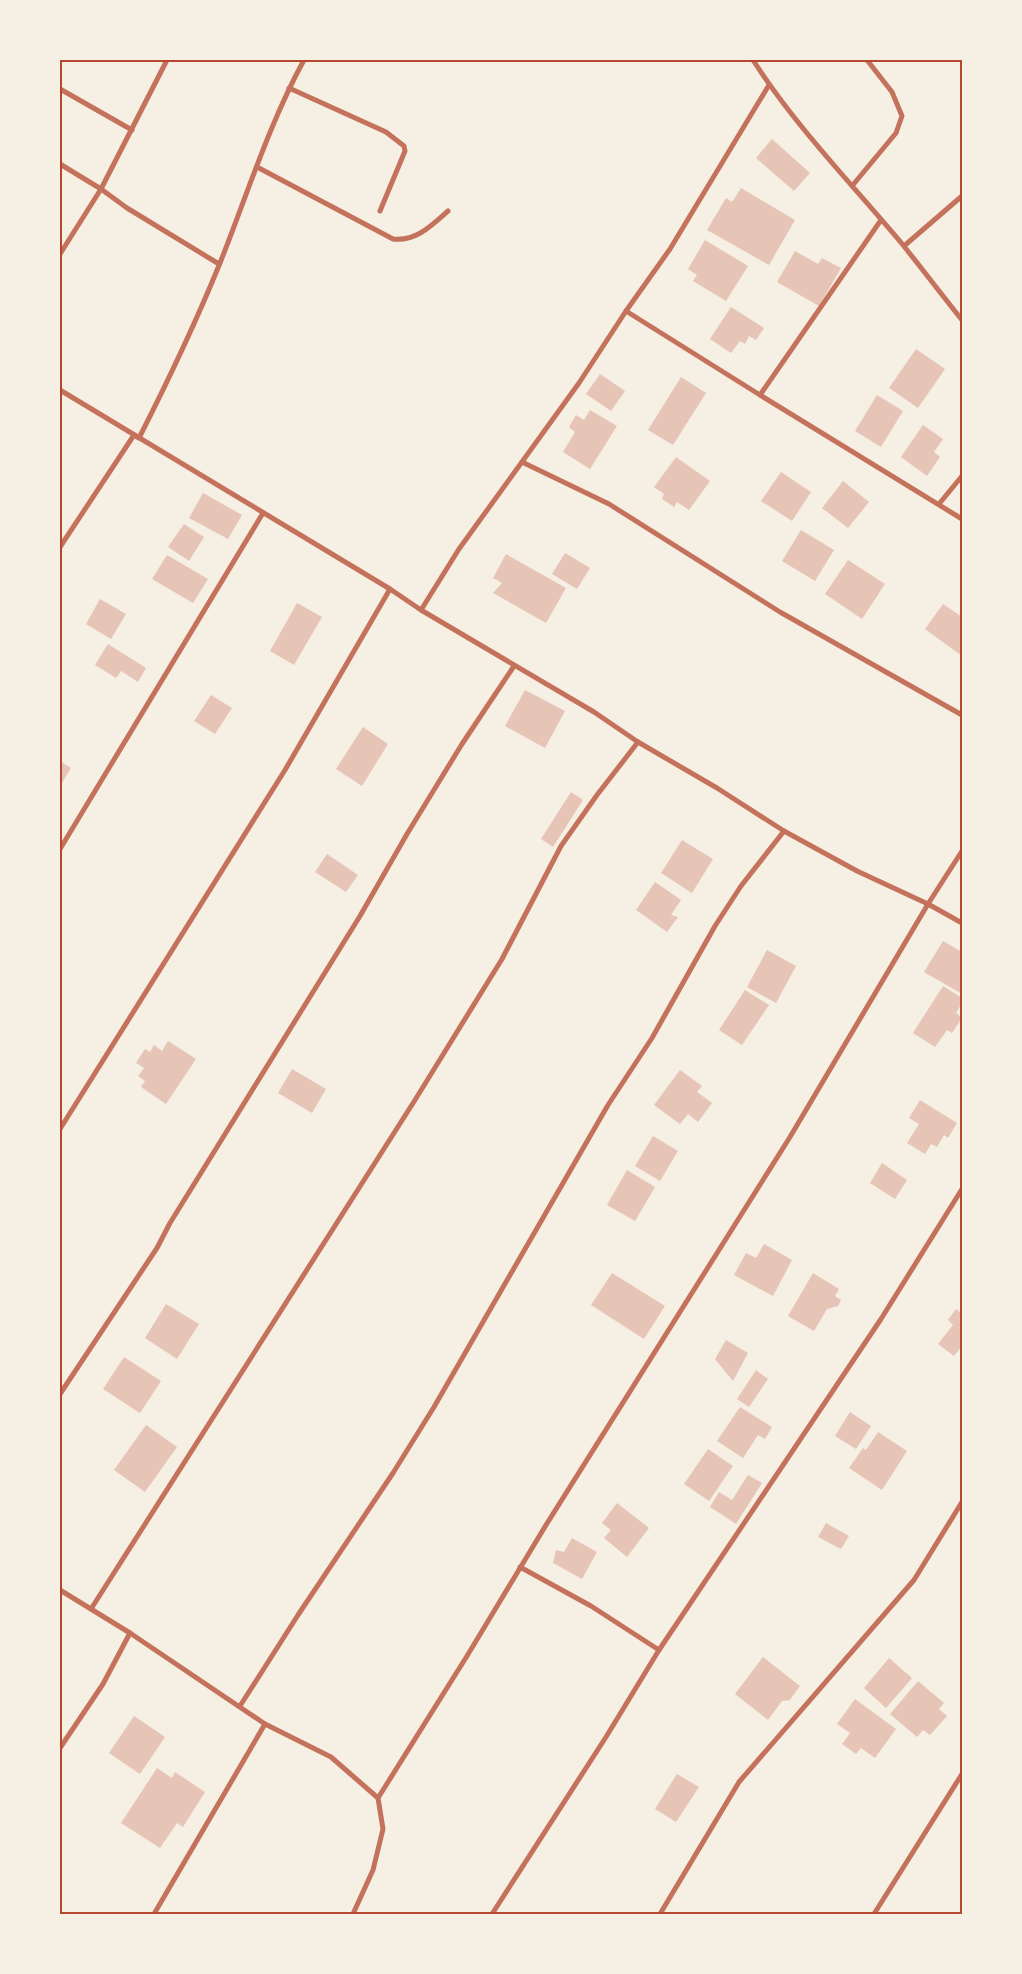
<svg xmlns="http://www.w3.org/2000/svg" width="1022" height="1974" font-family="Lato,sans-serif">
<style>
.building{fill:#e6c5b7}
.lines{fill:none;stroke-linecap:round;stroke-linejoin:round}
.minor{stroke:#c5725c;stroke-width:5}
.neatline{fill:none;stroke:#b5482f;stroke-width:2}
</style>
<rect width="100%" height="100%" fill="#f6efe4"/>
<g class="building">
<path d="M772,139L810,173L794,191L756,158Z"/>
<path d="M741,188L795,220L769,265L707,230L726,198L732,202Z"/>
<path d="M705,240L748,266L726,301L693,281L697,275L688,269Z"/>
<path d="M795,251L818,264L822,258L841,268L819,306L777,282Z"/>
<path d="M731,307L764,328L756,340L749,336L745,344L740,341L731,353L710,339Z"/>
<path d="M916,349L945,369L918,408L889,388Z"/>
<path d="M600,374L625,391L611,411L586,394Z"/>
<path d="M681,377L706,393L673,445L648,430Z"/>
<path d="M877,395L903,411L881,447L855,431Z"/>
<path d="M590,410L617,426L590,469L563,452L575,432L569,427L576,415L584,420Z"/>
<path d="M923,425L943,439L934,452L940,457L927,476L901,457Z"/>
<path d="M676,457L710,481L689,510L677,502L674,507L662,499L664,494L654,487Z"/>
<path d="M781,472L811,492L792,521L761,501Z"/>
<path d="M843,481L869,502L848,528L822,508Z"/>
<path d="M203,493L242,515L228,539L189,518Z"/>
<path d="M184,524L204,537L189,561L168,547Z"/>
<path d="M801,530L834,550L815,581L782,561Z"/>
<path d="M565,553L590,568L577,589L552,574Z"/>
<path d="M506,554L566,588L546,623L493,593L502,583L493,578Z"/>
<path d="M167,555L208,579L193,603L152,579Z"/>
<path d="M848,560L885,584L862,619L825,594Z"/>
<path d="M100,599L126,614L111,639L86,624Z"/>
<path d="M297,603L322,617L294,665L270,651Z"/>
<path d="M943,604L962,617V656L925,629Z"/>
<path d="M108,644L146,668L138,682L121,671L116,678L95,665Z"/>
<path d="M525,690L565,711L545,748L505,726Z"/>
<path d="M211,695L232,708L215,734L194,721Z"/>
<path d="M363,727L388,744L362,786L336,769Z"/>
<path d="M60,761L71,768L60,786Z"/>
<path d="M571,792L583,800L553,847L541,839Z"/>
<path d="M682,840L713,859L692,893L661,873Z"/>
<path d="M327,854L358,875L346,892L315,872Z"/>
<path d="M655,882L681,900L671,915L678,917L667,932L636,910Z"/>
<path d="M943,941L962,952V994L924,972Z"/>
<path d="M767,950L796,966L776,1003L747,987Z"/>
<path d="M943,986L962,998V1003L956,1013L962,1018L952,1033L947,1030L935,1047L913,1033Z"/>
<path d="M745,990L769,1005L742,1045L719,1030Z"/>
<path d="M168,1041L196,1059L166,1104L141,1087L145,1081L138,1076L144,1068L136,1063L145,1049L150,1052L154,1045L162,1051Z"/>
<path d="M292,1069L326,1089L312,1113L278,1093Z"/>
<path d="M680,1070L702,1086L697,1092L712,1103L698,1122L688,1114L680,1124L654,1105Z"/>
<path d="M920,1100L957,1123L948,1138L944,1135L937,1147L931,1144L925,1154L907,1143L919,1124L909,1118Z"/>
<path d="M653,1136L678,1151L660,1181L635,1166Z"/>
<path d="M882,1163L907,1180L895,1199L870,1183Z"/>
<path d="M627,1170L655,1187L635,1221L607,1205Z"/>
<path d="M764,1244L792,1260L773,1296L734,1275L746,1253L756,1258Z"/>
<path d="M612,1273L665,1306L644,1339L591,1305Z"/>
<path d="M813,1273L839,1289L835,1296L841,1300L838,1306L827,1309L814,1331L788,1316Z"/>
<path d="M166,1304L199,1324L177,1359L145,1338Z"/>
<path d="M956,1309L962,1314V1346L954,1356L938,1344L953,1325L948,1320Z"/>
<path d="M726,1340L748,1353L733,1381L715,1359Z"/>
<path d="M124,1357L161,1381L140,1413L103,1389Z"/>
<path d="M756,1370L768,1379L749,1407L737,1399Z"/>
<path d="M740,1407L772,1427L765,1439L758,1435L743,1458L717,1441Z"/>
<path d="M850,1412L871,1426L856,1449L835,1436Z"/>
<path d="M146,1425L177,1447L145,1492L114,1470Z"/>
<path d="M878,1432L907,1451L882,1490L849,1468L863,1448L866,1450Z"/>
<path d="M708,1449L733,1466L709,1501L684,1484Z"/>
<path d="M748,1475L762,1483L736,1524L710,1507L719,1492L732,1500Z"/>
<path d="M617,1503L649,1528L627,1557L604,1538L611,1530L602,1523Z"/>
<path d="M826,1523L849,1536L841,1549L818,1537Z"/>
<path d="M572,1538L597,1552L582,1579L553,1563L556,1550L564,1552Z"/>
<path d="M763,1657L800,1686L790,1700L782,1701L768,1720L735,1694Z"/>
<path d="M889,1658L912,1678L886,1708L864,1688Z"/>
<path d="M918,1681L944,1703L939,1709L947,1716L930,1735L923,1730L917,1737L890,1714Z"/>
<path d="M855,1699L896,1729L875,1758L861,1748L856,1754L842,1744L850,1733L837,1724Z"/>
<path d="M134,1716L165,1737L140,1774L109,1753Z"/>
<path d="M157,1768L172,1778L175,1772L205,1792L183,1827L177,1823L160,1848L121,1823Z"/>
<path d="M677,1774L699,1787L676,1822L655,1809Z"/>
</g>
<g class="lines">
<g class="minor">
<path d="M753,60C796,127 852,184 903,245C923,270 942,295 962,320"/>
<path d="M289,88L386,132L404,146L405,151L380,211"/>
<path d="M60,89L132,130"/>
<path d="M60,164L101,189L167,60"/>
<path d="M257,167L393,239C416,242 432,225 448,211"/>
<path d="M852,186L896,133L902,116L892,92L867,60"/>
<path d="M904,246L962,196"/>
<path d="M60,254L101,189L127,208L219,264"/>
<path d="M626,311L760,395L962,519"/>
<path d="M60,390L390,589L421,610L594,712L638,742L717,788L784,831L857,871L928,904L962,923"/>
<path d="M760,395L881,220"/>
<path d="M522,462L609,504L780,612L962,715"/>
<path d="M939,504L962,476"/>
<path d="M60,547L134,435L139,438C168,381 196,322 220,263C247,195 269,124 304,60"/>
<path d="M421,610L459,549L579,383L626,311L670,249L769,85"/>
<path d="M60,849L263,513"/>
<path d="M60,1129L285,770L390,589"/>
<path d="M60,1394L157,1248L170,1223L360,916L407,834L462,744L514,666"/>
<path d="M520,1567L591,1606L659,1650"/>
<path d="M60,1590L130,1633L265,1724L331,1757L378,1798L383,1829L373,1870L353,1914"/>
<path d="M91,1609L415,1100L502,959L561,846L597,795L638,742"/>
<path d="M240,1706L298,1615L393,1473L434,1407L608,1105L652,1038L715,926L741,886L784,831"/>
<path d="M60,1748L103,1684L130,1633"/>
<path d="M378,1798L467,1656L546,1525L790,1137L928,904L962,851"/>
<path d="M154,1914L265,1724"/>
<path d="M492,1914L606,1737L659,1650L881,1319L962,1189"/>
<path d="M660,1914L739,1782L914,1580L962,1502"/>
<path d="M874,1914L962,1774"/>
</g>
</g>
<rect width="1022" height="1974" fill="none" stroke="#f6efe4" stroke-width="122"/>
<rect x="61" y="61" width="900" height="1852" class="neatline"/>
</svg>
